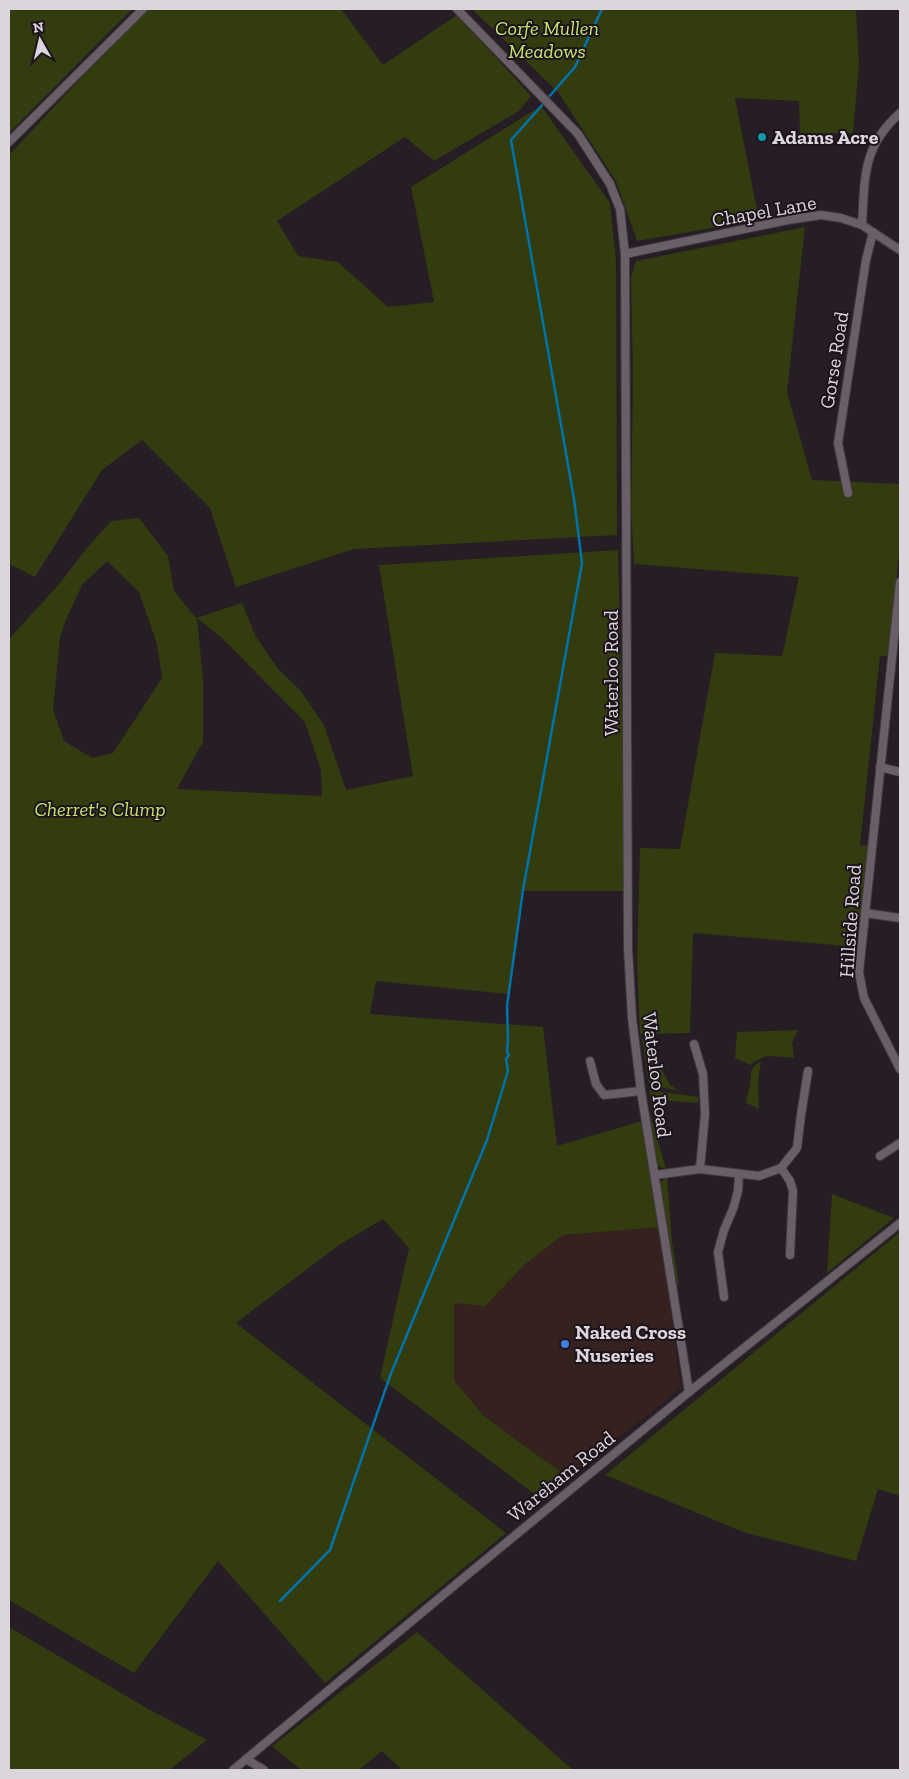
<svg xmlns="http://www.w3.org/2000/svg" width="909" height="1779" font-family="'Zilla Slab',serif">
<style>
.commercial{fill:#35221f}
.green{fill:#323c0f;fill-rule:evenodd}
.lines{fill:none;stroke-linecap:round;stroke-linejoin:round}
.stream{stroke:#0073aa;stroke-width:2.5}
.minor-casing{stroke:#40393f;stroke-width:10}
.minor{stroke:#6a5f69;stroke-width:8}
.culture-dot{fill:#0f9aa8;stroke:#1c131c;stroke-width:2}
.shop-dot{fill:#3f7fe0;stroke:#1c131c;stroke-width:2}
.labels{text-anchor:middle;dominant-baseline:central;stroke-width:4;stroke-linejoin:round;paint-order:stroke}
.park-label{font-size:20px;font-style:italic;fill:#c7e56c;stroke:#1c131c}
.poi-label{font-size:20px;font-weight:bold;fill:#dcd6dc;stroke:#1c131c;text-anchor:start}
.street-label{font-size:20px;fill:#dcd6dc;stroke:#1c131c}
</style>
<rect width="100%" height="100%" fill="#261d25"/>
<path class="commercial" d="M660,1227L681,1388L569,1478L485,1417L454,1381V1303L525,1264L563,1234Z"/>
<g class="green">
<path d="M9,9H132L9,133Z"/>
<path d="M149,9H341L383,65L457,15L531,96L519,111L434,161L405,137L277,221L298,256L338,262L388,307L434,302L411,187L541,106L610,203L616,261L617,535L354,549L236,587L210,508L142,440L102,470L35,577L9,564V155L80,79Z"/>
<path d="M472,9H856L859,64L853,133H800L799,101L735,98L759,220L637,241L616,181L558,92Z"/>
<path d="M805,227L787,392L812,480L900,484V544L888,656H880L860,846L869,845L858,947L693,933L690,1033L640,1034L637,961L640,848L680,849L715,653L782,656L799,577L634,564L631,510L633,375L631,277L636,261Z"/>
<path d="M139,518L168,556L174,591L196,618L242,603L256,637L279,670L300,690L324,725L346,790L413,776L379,565L618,550L626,891H523L508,994L376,981L370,1014L543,1027L557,1146L642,1121L660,1227L563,1235L525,1264L485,1306L454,1303V1381L485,1417L569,1478L541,1499L380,1378L409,1248L383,1219L339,1245L236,1323L506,1533L325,1683L218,1561L134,1673L9,1600V639L60,583L86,549L111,521ZM107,561L139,592L157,644L162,678L113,753L92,758L64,741L53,709L60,638L65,622L82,585ZM197,618L222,638L305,722L321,770L322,796L177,789L203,742V680Z"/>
<path d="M798,1030L792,1043L794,1058C776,1057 765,1052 750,1065L735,1058L737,1032Z"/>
<path d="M642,1038H652L664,1074L670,1085L680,1091L649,1085Z"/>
<path d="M761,1061L758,1082L759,1109L747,1103C745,1096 749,1093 750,1086C752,1073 748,1069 761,1061Z"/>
<path d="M643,1089H645L649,1110L666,1169L658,1166L656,1161Z"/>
<path d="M649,1090L699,1097L697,1103L659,1100L657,1129L652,1109Z"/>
<path d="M667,1177L672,1242L679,1284L677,1285L660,1186L661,1182Z"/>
<path d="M832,1194L894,1218L827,1273Z"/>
<path d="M900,1232V1496L878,1489L856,1561L746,1533L605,1475Z"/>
<path d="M9,1627L150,1710L207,1740L169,1770H9Z"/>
<path d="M417,1632L573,1770H402L382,1751L359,1770H301L272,1746Z"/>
</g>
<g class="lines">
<g class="stream">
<path d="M547,99L575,67L602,9"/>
<path d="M280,1601L330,1550L390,1376L487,1140L508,1071L506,1059L509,1055L507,1052L508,1038L507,1006L523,890L582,563L574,499L511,140L544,103"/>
</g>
<defs>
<g id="minor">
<path d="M457,9L578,134L610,184L620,209L625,254L628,948L632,1018L641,1091L689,1392"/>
<path d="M9,142L143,9"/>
<path d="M862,225C865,177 862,147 900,113"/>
<path d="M625,254L788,220L821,215L841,218L862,225L900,250"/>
<path d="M848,493L838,443L866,260L873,232"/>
<path d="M900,582L859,972L864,998L900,1069"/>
<path d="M880,767L900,772"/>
<path d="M865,913L900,918"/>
<path d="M694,1044L703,1074L705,1114L700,1169"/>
<path d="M590,1061L596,1084L604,1095L641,1091"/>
<path d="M880,1156L900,1143"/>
<path d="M781,1168L790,1181L793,1191L790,1255"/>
<path d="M655,1175L700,1169L759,1176L781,1168L797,1148L801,1115L808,1071"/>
<path d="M724,1297L718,1252L724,1230L733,1209L738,1191L739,1174"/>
<path d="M246,1759L264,1770"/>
<path d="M233,1770L461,1580L689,1392L900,1223"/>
</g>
</defs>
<use href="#minor" class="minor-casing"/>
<use href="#minor" class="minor"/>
</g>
<circle class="culture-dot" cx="762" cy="137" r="5"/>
<circle class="shop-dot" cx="565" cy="1344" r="5"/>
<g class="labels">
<g class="park-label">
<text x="547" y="28">Corfe Mullen<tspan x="547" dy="23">Meadows</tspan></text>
<text x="100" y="809">Cherret's Clump</text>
</g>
<g class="poi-label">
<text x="772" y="137">Adams Acre</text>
<text x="575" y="1332">Naked Cross<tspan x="575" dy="23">Nuseries</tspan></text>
</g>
<g class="street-label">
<text transform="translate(764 211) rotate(-10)">Chapel Lane</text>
<text transform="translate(834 360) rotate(-81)">Gorse Road</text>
<text transform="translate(611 673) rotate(-90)">Waterloo Road</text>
<text transform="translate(850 921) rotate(-86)">Hillside Road</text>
<text transform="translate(657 1075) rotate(83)">Waterloo Road</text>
<text transform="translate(561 1476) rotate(-39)">Wareham Road</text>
</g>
</g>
<rect width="909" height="1779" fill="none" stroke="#dcd6dc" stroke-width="20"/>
<g transform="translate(40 40) rotate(352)" stroke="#1c131c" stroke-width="4" paint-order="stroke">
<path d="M0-4L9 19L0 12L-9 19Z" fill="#dcd6dc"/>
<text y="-8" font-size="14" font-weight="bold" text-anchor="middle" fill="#dcd6dc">N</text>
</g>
</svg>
